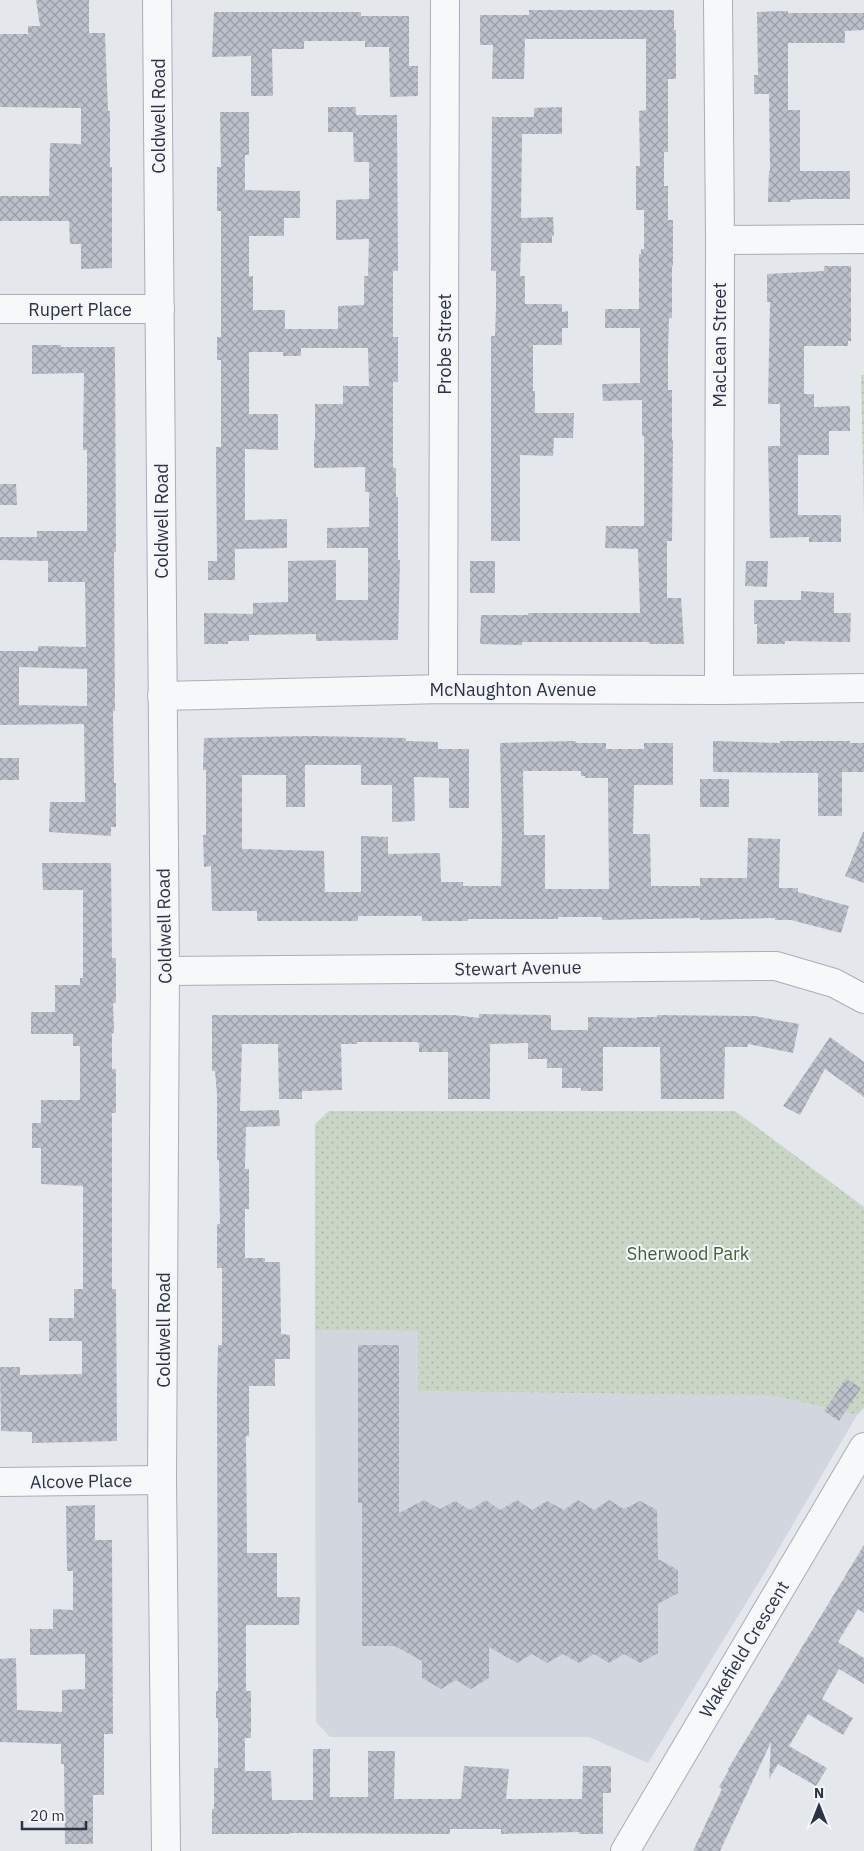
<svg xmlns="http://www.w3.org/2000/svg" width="864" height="1851" font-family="'IBM Plex Sans',sans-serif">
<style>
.built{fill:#d2d6de}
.grass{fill:url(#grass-dots)}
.building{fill:url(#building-cross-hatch);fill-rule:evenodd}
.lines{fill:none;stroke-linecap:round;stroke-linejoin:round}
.minor-casing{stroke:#a9aeb7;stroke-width:30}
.minor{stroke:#f7f8fa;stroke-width:28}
.labels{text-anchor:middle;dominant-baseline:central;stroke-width:4;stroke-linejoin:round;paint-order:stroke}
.street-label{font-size:18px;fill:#2b3445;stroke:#f4f6f9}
.park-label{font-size:18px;fill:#3f6138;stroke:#f4f6f9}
</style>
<defs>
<pattern id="grass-dots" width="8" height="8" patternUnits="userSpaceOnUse" patternTransform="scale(1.25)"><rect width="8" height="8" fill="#c9d6c5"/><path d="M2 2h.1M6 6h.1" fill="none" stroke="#adb8ab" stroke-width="1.8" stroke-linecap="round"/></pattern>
<pattern id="building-cross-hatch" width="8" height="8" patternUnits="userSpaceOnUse" patternTransform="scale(1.25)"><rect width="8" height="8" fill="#bbc0ca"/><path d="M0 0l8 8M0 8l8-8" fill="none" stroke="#989da6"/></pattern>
</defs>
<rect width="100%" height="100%" fill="#e4e7ec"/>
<path class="built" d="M315,1330L419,1331L418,1391L775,1396L857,1415L765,1572L648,1763L589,1737H330L316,1722Z"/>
<g class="grass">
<path d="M861,375H864V520Z"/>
<path d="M329,1111H735L864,1207V1408L857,1415L775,1396L418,1391V1331L315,1330V1124Z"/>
</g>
<g class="building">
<path d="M36,0H89V33H105L108,111H110V167H112V268L81,269V244H70L69,221H0V196H49L50,143L81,144V108L0,107V34H28V26H40Z"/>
<path d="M529,10H674V30H676V79H668V152H664V186H668V220H673V266H672V318H669L668,352V390H672V440H673L672,541H667V598H681L684,644H649V642H522V645L480,644L481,615H528V613H640L638,549L605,548L606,526H644V436H642V400L603,401L602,384L640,383V328H605V309H639V254H641V249H644V210H636V166H640L639,111L646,110V39H525L524,79H492L493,45H480V15H529Z"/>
<path d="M788,11V13H864V30L845,31V43H788V110H800V171H850V199H808L790,200V202H768L769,171H770L769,94H754V75H758L757,12Z"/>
<path d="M214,12H361V16H409V66H418V96L390,97L389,47H365V41H304V49H272L273,96H251V56L212,57Z"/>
<path d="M328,107H356V115H397L398,271H393V337H398V382H393V468H396V497H398V560H400L398,640L316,641V634L249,635V641H228V644H204V613L253,614V603L288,602V561L336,560V600H368V548H327V528L369,527V492H365V467L314,468V440H315V404H343V386H369L368,348H301V356H283V352H249V414H278V450L245,449V520L287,519V548L235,549V580H208V561H217L216,447H221V360H217V337H221V211H217V167H221L220,112H249V155H245V190L300,191V218H284V236H249V276H253V310H285V329H338V306L364,305V276H368L369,239L336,240V200L369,199V162H354L353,132H328Z"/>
<path d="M562,107V134H522L521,218L553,217L554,236H552V243H521L520,276H525V304H562V312L568,311V328H562V345H533V391H535V413H574L573,438H554L553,456L520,455V541H491V336H495L496,307V271H491L492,117H534V108Z"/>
<path d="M824,266H851V341H848V346H804V394H814V407L850,406V431H829V455H798V515H841V542H809V537L770,538L768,446H780V404H768L770,302H767V274L824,271Z"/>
<path d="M32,345H61V347H115L116,552H114L115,711H113L114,783H116V827H111V836L49,832L50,802H85L84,724L0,725V651H38V646L86,647L85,582H48V561L0,560V537H37V531H87V450H83L84,373L32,374ZM19,667L87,669V706L19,705Z"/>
<path d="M0,484H16L17,505H0Z"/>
<rect x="470" y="561" width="25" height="32"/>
<path d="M746,561H768L767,587L745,586Z"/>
<path d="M801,591L834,593V613H851L850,642L785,641V644H757V624H754V600H801Z"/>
<path d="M313,736L406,738V741L438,742V749H469V808H449V778L414,777L415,821L392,822V785H361V765H305V807H286V775H242V849L324,851L325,892H361V836L388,837V854L440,853L441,882H463V886H501L502,835L500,743L576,741V743H606V749H644V743H673V785H634L633,834H650L651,886H700V878H747L748,838L780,839L779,888H798V892L849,906L841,933L791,920H775V918L700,920V918L602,920V917H558V919H468V921H422V916H358V921H257V911H212L211,866L204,867L203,835H206V770H203L204,738ZM523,771H581V776H585V778H608L609,889H545V835H524Z"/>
<path d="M713,741L780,743V741H850V743H864V772H842V816H818V773L713,772Z"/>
<rect x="0" y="758" width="19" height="22"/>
<rect x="700" y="779" width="29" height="28"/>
<path d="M863,832H864V883L845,876Z"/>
<path d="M42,863H111L112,958H116V1003H113L114,1032L112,1034V1069H116V1113H112V1289H116L117,1441L32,1443V1432L1,1431L0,1367H20V1375L82,1374V1341H49V1318H74V1289H83V1186L41,1184V1148H32V1123H41V1100H80V1046H73V1034H31V1012H55V985H80V978H83V890H43Z"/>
<path d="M479,1014L551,1015V1030H588V1017L637,1018V1017H657V1015L754,1016L799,1024L793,1053L748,1044V1047H725L724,1099H661L660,1047H603V1091H581V1088H562V1068H547V1059H528V1043L490,1044V1099H448V1052H419V1043L417,1042H357V1044H341L342,1090L302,1091V1099H279L278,1044H242L240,1111L279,1110L280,1126L246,1127L245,1169H249V1209H245V1258H265V1262H280L281,1334L290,1335V1359H275V1386H249V1436H246L247,1553H277V1597H300L299,1625H246V1691H251V1738H245V1771H271L272,1800H313V1749H330V1797H368V1751H395L394,1799H461L464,1766L509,1769L506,1799H582L583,1766H611V1793H603V1834H579V1832L501,1834V1829H450V1834L290,1833V1834H212V1809H214V1768H218V1718H216V1691H218L217,1392L218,1345H222V1268H217V1224H220L219,1160H217V1094L215,1071H212V1015H454L479,1018Z"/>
<path d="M830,1037L864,1062V1097L825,1069L800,1115L783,1106Z"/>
<path d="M358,1345H399V1513L424,1500L440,1509L455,1501L470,1510L486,1500L500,1510L517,1500L532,1510L547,1501L564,1510L578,1500L594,1510L609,1500L624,1509L640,1501L657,1510L658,1559L678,1570V1593L658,1604V1653L640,1663L624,1654L609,1663L594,1654L579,1663L563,1654L547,1663L532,1654L517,1663L489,1647V1678L471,1689L456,1680L441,1689L422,1678V1661L395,1646H362V1503H358Z"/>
<path d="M846,1379L861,1388L839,1421L824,1411Z"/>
<path d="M95,1505V1540H112L113,1734H104V1795H93V1844H65L64,1764H61V1744L0,1742V1659L16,1658L17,1710L62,1712V1690L85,1689V1654L30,1655V1629H53V1609L73,1610V1571H67L66,1506Z"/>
<path d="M864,1545V1613L858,1609L838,1642L864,1658V1684L839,1669L822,1699L853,1718L843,1735L808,1714L789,1746L827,1768L816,1786L778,1764L769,1779L771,1742L720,1851H693L722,1789L719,1787L729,1770L728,1769Z"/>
</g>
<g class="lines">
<defs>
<g id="minor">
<path d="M157,0L165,971L162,1480L166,1851"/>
<path d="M718,0L720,240L719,690"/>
<path d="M720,240L864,239"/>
<path d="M0,309H160"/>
<path d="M443,689L445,0"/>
<path d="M162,696L443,689L719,690L864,688"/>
<path d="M165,971L776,966L834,983L864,999"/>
<path d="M0,1482L162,1480"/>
<path d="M625,1851L864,1447"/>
</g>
</defs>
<use href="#minor" class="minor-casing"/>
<use href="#minor" class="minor"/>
</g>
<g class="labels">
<g class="street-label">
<text transform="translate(158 116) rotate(-90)">Coldwell Road</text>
<text x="80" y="309">Rupert Place</text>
<text transform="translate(444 344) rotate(-90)">Probe Street</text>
<text transform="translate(719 345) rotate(-90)">MacLean Street</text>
<text transform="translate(161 521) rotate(-90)">Coldwell Road</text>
<text x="513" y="689">McNaughton Avenue</text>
<text transform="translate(164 926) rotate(-91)">Coldwell Road</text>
<text transform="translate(518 968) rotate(-1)">Stewart Avenue</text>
<text transform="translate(163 1330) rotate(-90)">Coldwell Road</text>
<text transform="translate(81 1481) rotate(-1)">Alcove Place</text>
<text transform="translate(744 1649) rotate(-59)">Wakefield Crescent</text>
</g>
<g class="park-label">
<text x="688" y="1253">Sherwood Park</text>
</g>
</g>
<g transform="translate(819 1806)" stroke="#f4f6f9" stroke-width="4" paint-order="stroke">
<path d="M0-4L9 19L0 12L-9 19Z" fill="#2b3445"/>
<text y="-8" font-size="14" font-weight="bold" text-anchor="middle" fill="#2b3445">N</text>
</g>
<path d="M22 1821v8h64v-8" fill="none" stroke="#2b3445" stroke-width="2.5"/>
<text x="30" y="1821" font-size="15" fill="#2b3445" stroke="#f4f6f9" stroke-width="4" paint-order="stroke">20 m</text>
</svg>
